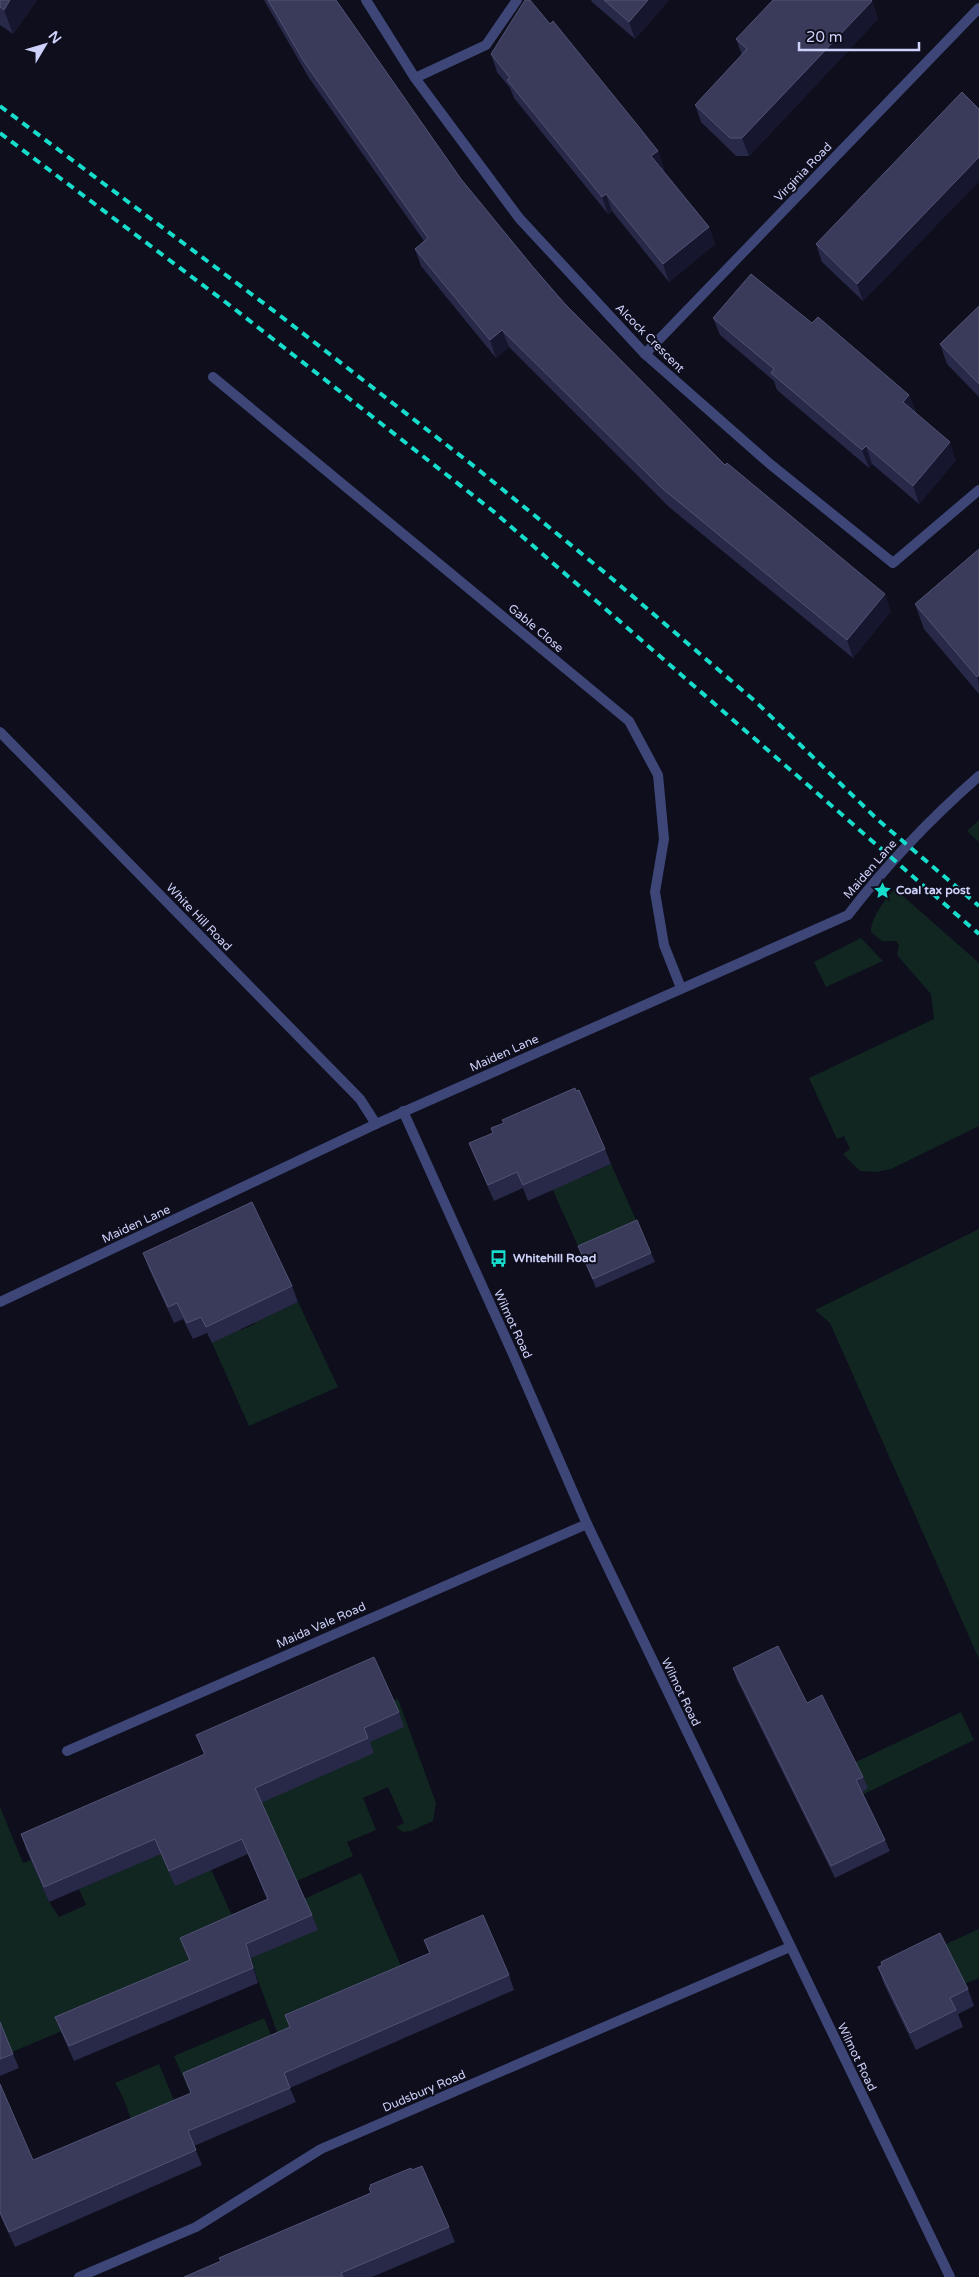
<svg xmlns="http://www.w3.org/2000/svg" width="979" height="2277" font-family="'Varela Round',sans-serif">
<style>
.green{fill:#112621}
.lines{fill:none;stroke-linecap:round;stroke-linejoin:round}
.minor{stroke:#3d4677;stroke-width:10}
.rail{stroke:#17ddcc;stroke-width:4;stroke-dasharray:8 6;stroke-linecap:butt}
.wall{fill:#282948}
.shaded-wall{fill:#16162f}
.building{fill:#3a3b5b;stroke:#515274}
.labels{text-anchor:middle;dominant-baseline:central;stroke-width:4;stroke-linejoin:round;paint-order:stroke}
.street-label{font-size:12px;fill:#ced1fa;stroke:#0e0e1c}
.poi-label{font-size:12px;font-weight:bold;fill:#ced1fa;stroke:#0e0e1c;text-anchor:start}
</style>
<rect width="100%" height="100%" fill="#0e0e1c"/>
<g class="green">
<path d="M979,820V842L967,831Z"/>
<path d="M895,889L979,963V1126L891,1169L876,1172L860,1171L843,1154L850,1149L844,1136L837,1139L809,1078L934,1019L931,994L897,955L899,945L896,941H882L871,932C870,920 886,897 895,889Z"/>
<path d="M861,938L883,961L826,987L814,962Z"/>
<path d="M611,1164L640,1229L582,1255L547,1177H583Z"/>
<path d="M979,1229V1659L830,1323L815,1310Z"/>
<path d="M226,1298L241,1330L255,1324L250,1312L283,1309L298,1302L338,1387L249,1426L212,1343L225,1336Z"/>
<path d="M398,1699L436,1803L433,1821L411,1831L403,1832L396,1827L404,1823L388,1787L363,1798L376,1830L347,1842L353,1856L295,1882L251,1862L228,1809L392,1700Z"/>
<path d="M961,1712L974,1740L854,1799L837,1771Z"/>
<path d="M173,1785L238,1929L361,1873L407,1980L280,2040L248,1953L0,2057V1807L23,1863L31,1860L49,1902L59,1917L86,1905L79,1889L132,1866Z"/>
<path d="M979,1929V1978L964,1984L889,1970Z"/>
<path d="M264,2018L272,2037L273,2051L188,2088L174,2056Z"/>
<path d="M159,2064L180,2115L137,2133C129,2116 125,2098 115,2083Z"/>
</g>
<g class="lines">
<g class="minor">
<path d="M366,0L415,78L519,218L645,354L770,464L893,563L979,490"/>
<path d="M415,78L486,45L517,0"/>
<path d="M645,354L979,8"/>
<path d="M213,377L629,721L658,775L664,839L655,892L664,945L681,988"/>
<path d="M0,732L360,1099L376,1124"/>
<path d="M403,1111L512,1352L587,1524L950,2277"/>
<path d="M0,1302L376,1124L848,915C887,864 931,818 979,776"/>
<path d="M67,1751L587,1524"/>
<path d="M79,2277L196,2227L321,2149L790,1947"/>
</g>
<g class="rail">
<path d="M0,106L278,314L475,467L609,576L756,702L878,820L979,906"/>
<path d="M0,133L232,307L493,511L979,934"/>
</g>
</g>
<g class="wall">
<path d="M0,0H37L13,34L0,25Z"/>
<path d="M264,0H336L461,179L533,267L565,304L725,465L891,611L853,658L669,507L509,347L496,358L421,266L415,249L424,241L309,78Z"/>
<path d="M591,0H669L635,39L592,2Z"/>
<path d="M872,1L878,19L749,156H736L701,122L695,105L742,55L736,39Z"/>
<path d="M550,24L658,151L664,169L663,170L709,227L715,244L669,282L612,211L608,214L514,98L510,88L497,72L491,54Z"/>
<path d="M979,109V181L863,301L822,262L816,244Z"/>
<path d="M979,306V397L947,364L940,344Z"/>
<path d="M713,318L909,395L916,412L915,413L956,460L919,504L872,464L869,468L777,390L774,381L720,335Z"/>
<path d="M979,549V694L924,629L915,604Z"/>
<path d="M469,1143L605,1149L611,1164L528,1201L523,1188L494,1201L475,1158Z"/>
<path d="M578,1246L651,1253L655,1262L596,1288Z"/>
<path d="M143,1253L292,1286L298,1302L212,1343L207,1333L193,1339L183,1319L174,1323L149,1269Z"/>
<path d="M733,1668L807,1703L863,1777L868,1788L862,1792L885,1840L890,1851L835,1878L737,1680Z"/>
<path d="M399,1712L404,1727L370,1742L374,1753L261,1803L312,1915L318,1930L251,1958L258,1983L74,2061L61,2032L55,2017L189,1961L180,1938L267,1899L248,1854L175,1886L161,1854L49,1902L26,1849L21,1834L204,1755L196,1735Z"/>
<path d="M424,1940L509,1975L514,1990L290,2088L296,2102L194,2146L202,2165L15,2247L0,2215V2084L33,2160L191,2094L183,2073L290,2027L285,2015L429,1953Z"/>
<path d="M878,1967L968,1989L974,2006L958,2014L963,2027L916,2050L884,1984Z"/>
<path d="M0,2022L13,2054L19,2068L0,2076Z"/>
<path d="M412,2170L449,2227L455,2242L372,2277H184L221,2261L219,2258L370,2193Z"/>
</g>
<g class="shaded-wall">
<path d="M10,0H37L13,34L4,10Z"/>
<path d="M648,0H669L635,39L629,22Z"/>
<path d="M872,1L878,19L749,156L742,138Z"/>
<path d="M658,151L664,169L658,174L651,156Z"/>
<path d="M979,157V181L863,301L857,284Z"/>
<path d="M606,194L612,211L608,214L602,197Z"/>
<path d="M709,227L715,244L669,282L663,264Z"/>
<path d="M502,330L509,347L496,358L490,340Z"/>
<path d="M909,395L916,412L909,420L903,402Z"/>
<path d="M950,442L956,460L919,504L913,486Z"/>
<path d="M866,446L872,464L869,468L862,450Z"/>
<path d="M885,594L891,611L853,658L847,640Z"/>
<path d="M979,675V683L977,677Z"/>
<path d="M246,1944L251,1958L258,1983L253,1968Z"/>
</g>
<g class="building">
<path d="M0,0H10L4,10L0,7Z"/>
<path d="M268,0H336L461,179L533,267L565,304L725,465L727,463L885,594L847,640L663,489L502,330L490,340L415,249L428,238L303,60Z"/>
<path d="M525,0H530L550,24L553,21L639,127L658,151L651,156L709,227L663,264L606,194L602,197L507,80L510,78L491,54Z"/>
<path d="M604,0H648L629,22Z"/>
<path d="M773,0H871L872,1L742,138H730L695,105L747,49L736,39Z"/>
<path d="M962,92L979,109V157L857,284L816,244Z"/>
<path d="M751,274L812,323L818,317L909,395L903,402L950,442L913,486L866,446L862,450L771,373L774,369L713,318Z"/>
<path d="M979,306V384L940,344Z"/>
<path d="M979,549V675L977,677L915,604Z"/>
<path d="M575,1088L576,1091L579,1090L605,1149L523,1185L517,1172L488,1185L469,1143L493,1133L491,1128L504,1123L502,1120Z"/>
<path d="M252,1202L292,1286L206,1327L201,1317L187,1323L177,1303L168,1307L143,1253Z"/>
<path d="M637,1220L651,1253L593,1279L578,1246Z"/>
<path d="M778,1646L807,1703L822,1695L863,1777L856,1780L885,1840L831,1866L733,1668Z"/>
<path d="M374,1657L399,1712L364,1728L368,1738L255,1788L312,1915L246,1944L253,1968L69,2046L55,2017L190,1960L180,1938L268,1899L242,1839L169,1871L155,1839L44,1887L21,1834L205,1754L196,1735Z"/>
<path d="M483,1915L509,1975L284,2073L290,2088L188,2131L196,2150L9,2232L0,2212V2084L33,2160L191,2093L183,2073L290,2027L285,2015L430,1953L424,1940Z"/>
<path d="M940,1933L968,1989L950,1998L956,2010L910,2033L878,1967L882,1965L881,1962Z"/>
<path d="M0,2022L13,2054L0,2059Z"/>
<path d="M422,2166L449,2227L341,2273L343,2277H184L221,2261L219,2258L371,2193L369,2188L371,2187L370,2185L411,2168L412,2170Z"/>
</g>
<defs>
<symbol id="sight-bare" viewBox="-9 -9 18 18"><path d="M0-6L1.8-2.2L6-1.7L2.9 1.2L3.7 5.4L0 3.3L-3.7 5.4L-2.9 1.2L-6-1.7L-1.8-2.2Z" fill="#17ddcc" stroke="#0e0e1c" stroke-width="2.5" paint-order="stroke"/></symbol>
<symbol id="bus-bare" viewBox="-9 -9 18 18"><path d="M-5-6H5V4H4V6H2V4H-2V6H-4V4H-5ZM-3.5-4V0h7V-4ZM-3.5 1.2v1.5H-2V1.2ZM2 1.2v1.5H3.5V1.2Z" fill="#17ddcc" stroke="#0e0e1c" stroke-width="2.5" paint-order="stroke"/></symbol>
</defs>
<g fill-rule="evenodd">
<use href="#sight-bare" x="870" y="878" width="25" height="25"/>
<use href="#bus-bare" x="486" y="1246" width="25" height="25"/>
</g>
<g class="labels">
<g class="street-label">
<text transform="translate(803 172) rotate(-46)">Virginia Road</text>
<text transform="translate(650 338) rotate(45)">Alcock Crescent</text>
<text transform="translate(536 628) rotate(40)">Gable Close</text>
<text transform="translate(870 869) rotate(-49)">Maiden Lane</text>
<text transform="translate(199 917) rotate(46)">White Hill Road</text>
<text transform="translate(504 1053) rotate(-24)">Maiden Lane</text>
<text transform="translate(136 1224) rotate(-25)">Maiden Lane</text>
<text transform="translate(513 1324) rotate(65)">Wilmot Road</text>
<text transform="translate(321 1625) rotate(-24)">Maida Vale Road</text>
<text transform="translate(681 1692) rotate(64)">Wilmot Road</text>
<text transform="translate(857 2057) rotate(64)">Wilmot Road</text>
<text transform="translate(424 2091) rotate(-23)">Dudsbury Road</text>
</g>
<g class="poi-label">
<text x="896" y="890">Coal tax post</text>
<text x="513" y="1258">Whitehill Road</text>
</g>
</g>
<g transform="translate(45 45) rotate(52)" stroke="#0e0e1c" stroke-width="4" paint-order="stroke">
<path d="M0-4L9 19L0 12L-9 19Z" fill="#ced1fa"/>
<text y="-8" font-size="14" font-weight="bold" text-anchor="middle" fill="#ced1fa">N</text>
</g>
<path d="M799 42v8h120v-8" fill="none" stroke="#ced1fa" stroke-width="2.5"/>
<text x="806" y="42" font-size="15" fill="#ced1fa" stroke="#0e0e1c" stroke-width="4" paint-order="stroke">20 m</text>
</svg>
